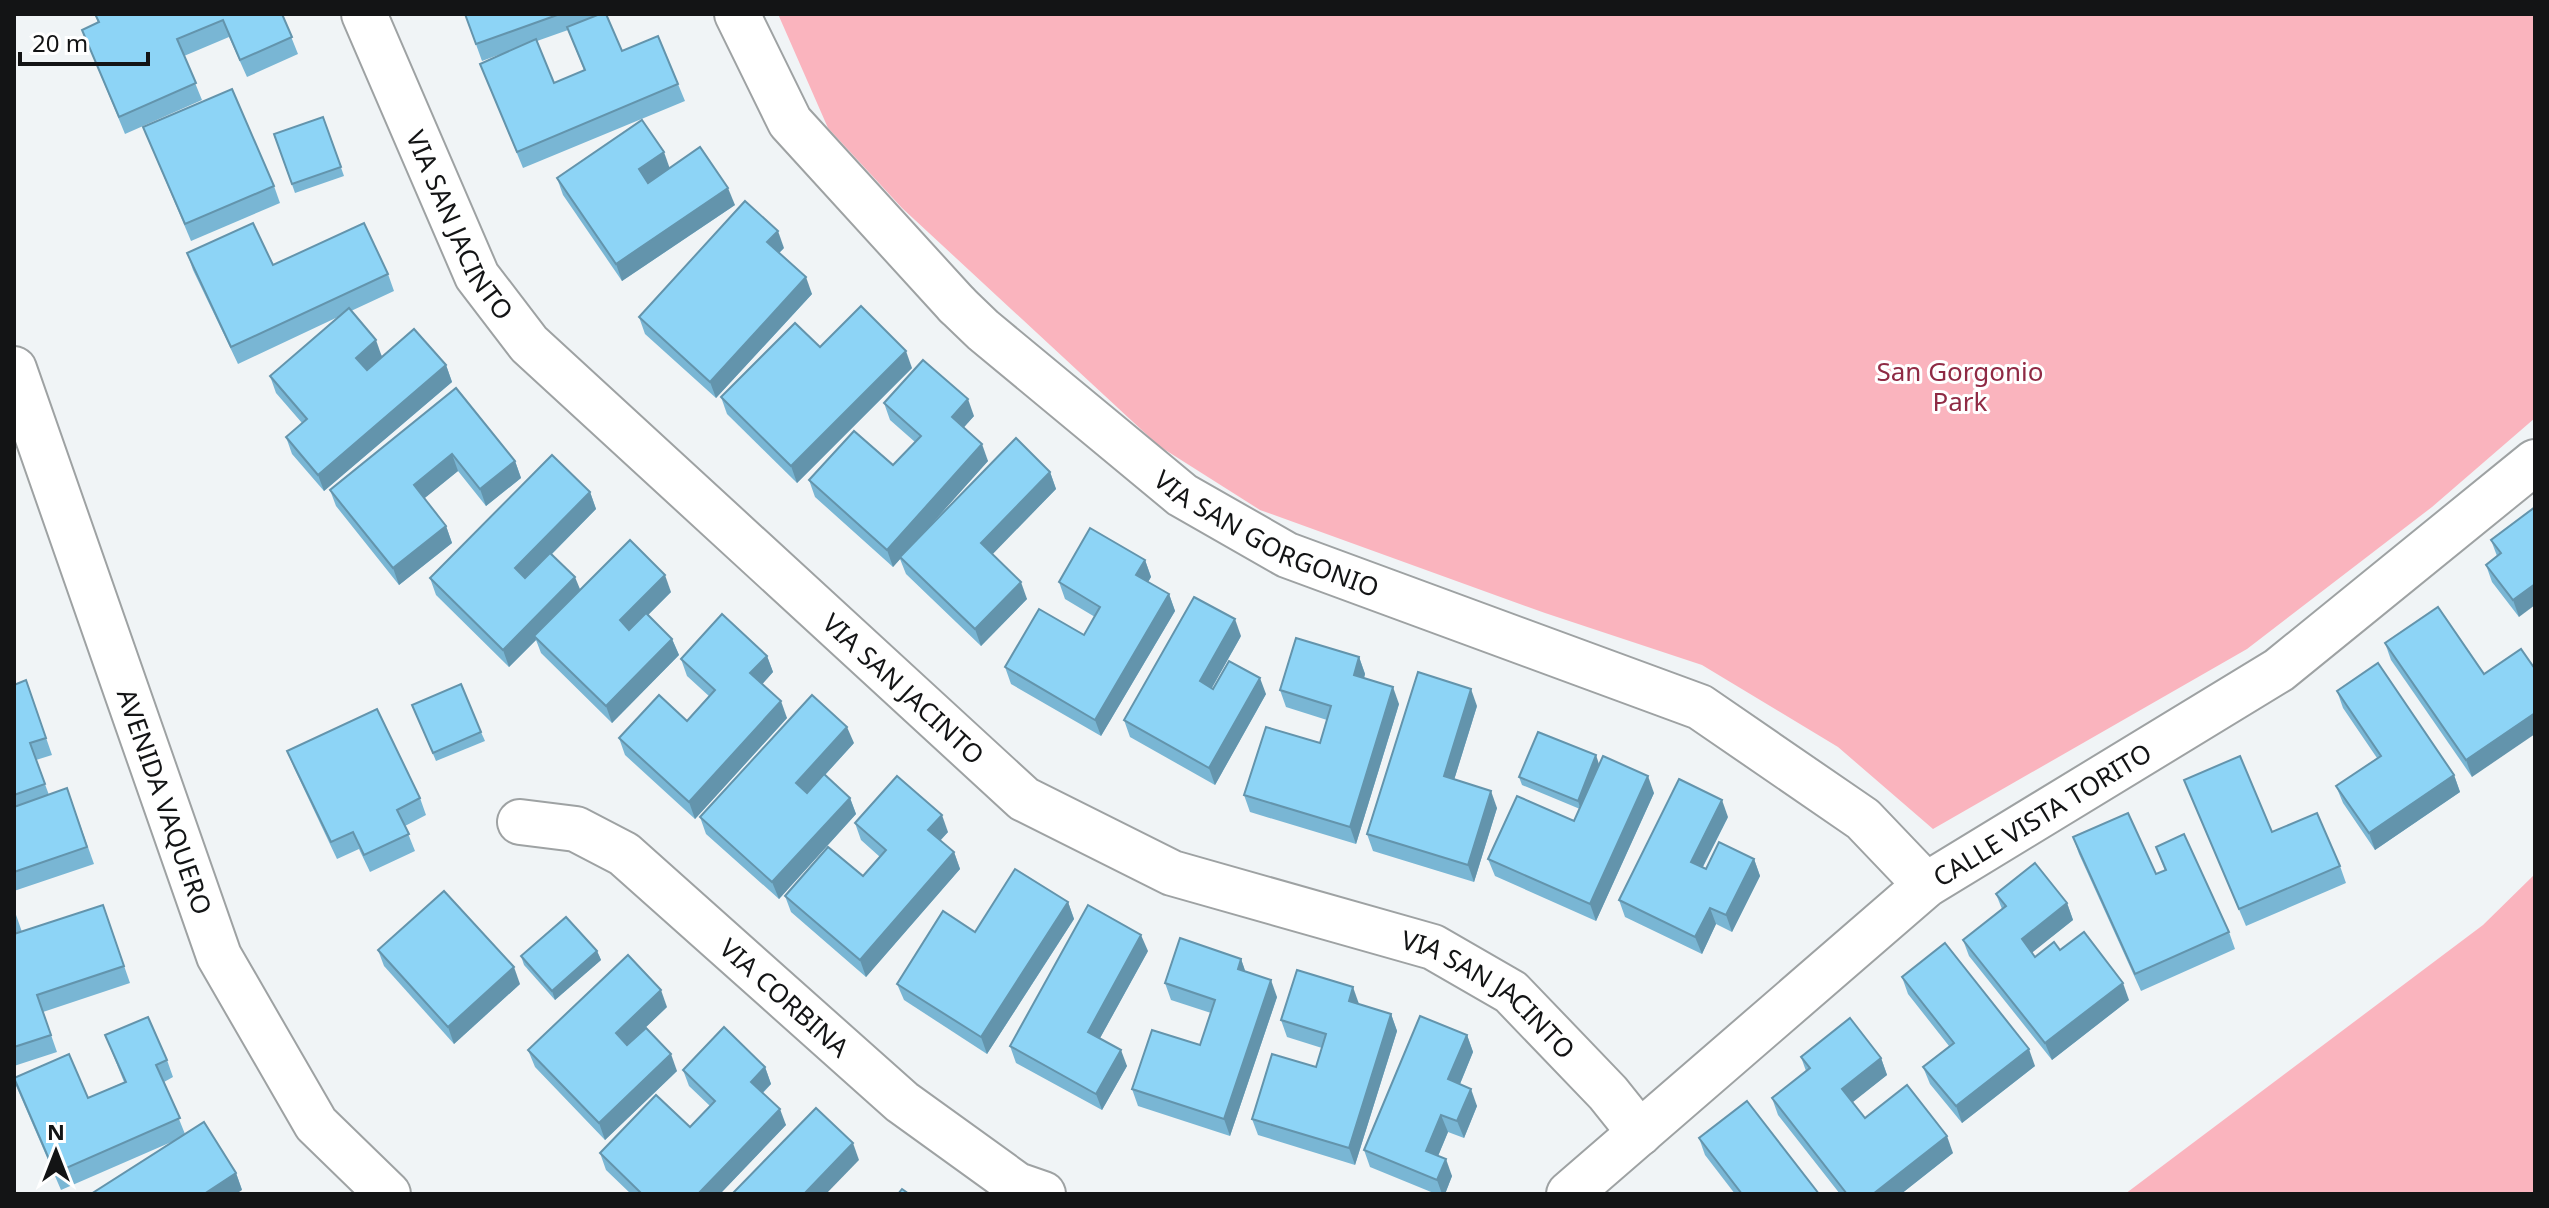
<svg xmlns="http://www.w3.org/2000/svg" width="2549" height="1208" font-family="'Noto Sans',sans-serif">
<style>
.green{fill:#fab4be}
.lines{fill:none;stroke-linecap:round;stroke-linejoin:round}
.minor-casing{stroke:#9ea2a3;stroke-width:48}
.tertiary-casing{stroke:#9ea2a3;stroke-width:48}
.secondary-casing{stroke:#9ea2a3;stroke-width:48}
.minor{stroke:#fff;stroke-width:44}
.tertiary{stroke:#fff;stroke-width:44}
.secondary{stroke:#fff;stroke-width:44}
.wall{fill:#79b6d4;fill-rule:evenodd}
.shaded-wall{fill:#6394ac}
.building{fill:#8dd4f6;stroke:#6394ac;stroke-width:2}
.labels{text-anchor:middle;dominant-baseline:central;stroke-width:6;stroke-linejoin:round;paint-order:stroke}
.street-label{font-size:26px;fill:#131415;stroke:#fff}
.park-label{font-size:26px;fill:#8f2a44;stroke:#fff}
</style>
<rect width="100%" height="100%" fill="#f0f4f6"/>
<g class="green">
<path d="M778,14H2535V418L2432,507L2247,649L1933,829L1838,747L1702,665L1545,613L1260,510L1159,446L902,208L828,128Z"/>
<path d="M2535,874V1194H2125L2483,925Z"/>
</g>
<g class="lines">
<defs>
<g id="minor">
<path id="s1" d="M364,14L477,276L529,344L1024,799L1172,873L1433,947L1511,992L1608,1093L1640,1133"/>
<path id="s2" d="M957,305L983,330L1182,495L1287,555L1700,707L1863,819L1926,885"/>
<path id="s3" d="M520,822L576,829L624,854L902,1102L1017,1185L1043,1194"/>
</g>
<g id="tertiary">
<path d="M737,14L790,122L957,305"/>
<path id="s4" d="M1569,1194L1926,885L2279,670L2535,462"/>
</g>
<g id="secondary">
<path id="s5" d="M14,369L219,956L316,1124L388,1194"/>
</g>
</defs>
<use href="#minor" class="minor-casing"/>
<use href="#tertiary" class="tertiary-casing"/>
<use href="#secondary" class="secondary-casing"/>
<use href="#minor" class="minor"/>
<use href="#tertiary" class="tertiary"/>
<use href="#secondary" class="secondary"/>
</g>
<g class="wall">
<path d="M95,14H282L298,54L247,77L229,37L184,56L202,100L125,134L82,30L98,23Z"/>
<path d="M465,14H612L607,16L622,51L678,84L685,101L523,168L480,64L501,54L482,61ZM568,30L584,70L554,83L537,41Z"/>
<path d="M323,117L344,176L295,193L274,134Z"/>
<path d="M143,127L274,186L280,203L191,241Z"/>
<path d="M669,168L735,205L622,281L563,195L557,178Z"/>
<path d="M784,248L779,253L812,294L716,398L645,334L639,317Z"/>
<path d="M187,253L273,265L388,274L394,291L351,311L382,356L446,365L452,382L324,491L292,454L286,437L302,423L276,393L270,376L340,316L238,364L193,270Z"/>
<path d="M820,347L912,368L797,483L727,414L721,397Z"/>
<path d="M456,388L515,461L521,478L486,506L458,471L424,498L446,526L452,543L399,585L336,506L330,490Z"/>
<path d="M884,403L974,416L963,428L988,461L927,529L1050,472L1056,489L992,554L1027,599L981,646L906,574L900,559L893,567L815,497L809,480L893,465L915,442L890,420Z"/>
<path d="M590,492L596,509L552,554L580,590L671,592L648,615L672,639L679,655L612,723L541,653L536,640L509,667L436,595L430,578Z"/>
<path d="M2535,507L2519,617L2492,582L2486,565L2497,556L2491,540Z"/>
<path d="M1145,560L1151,577L1148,582L1169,594L1175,611L1101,736L1011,684L1005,667L1084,635L1095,617L1065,599L1059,582Z"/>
<path d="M1241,636L1212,688L1266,694L1215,785L1130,737L1124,720Z"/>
<path d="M2385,643L2484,674L2472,777L2391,660Z"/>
<path d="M767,656L773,672L762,684L787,718L695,819L625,755L619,738L687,721L710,697L687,676L681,659Z"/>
<path d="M1359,657L1365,674L1364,678L1399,704L1356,844L1250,812L1244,795L1320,743L1327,720L1286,707L1280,690Z"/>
<path d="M26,680L52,755L36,760L49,795L67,788L94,864L14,891V685Z"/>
<path d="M2337,691L2454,775L2460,792L2375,850L2343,803L2336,786L2377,758L2343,708Z"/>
<path d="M1477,706L1454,780L1497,808L1474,882L1373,851L1367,834Z"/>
<path d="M416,714L481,732L485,741L436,761Z"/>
<path d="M854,743L825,775L850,798L856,814L779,899L706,834L700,817Z"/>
<path d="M287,751L420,798L426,815L405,826L415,851L370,872L359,849L337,859L294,768Z"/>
<path d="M1599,764L1654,793L1596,921L1495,876L1488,859L1574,821L1580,809L1522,785L1519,777Z"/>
<path d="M2184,780L2272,832L2340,866L2346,883L2246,926Z"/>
<path d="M1728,817L1703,867L1706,869L1754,859L1760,876L1732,932L1716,924L1702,954L1625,917L1619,900Z"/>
<path d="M855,823L948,832L940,841L954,852L960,869L866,977L791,912L785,896L863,876L880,857L861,840Z"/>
<path d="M2073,837L2156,874L2165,871L2156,847L2229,932L2235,949L2141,991L2079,854Z"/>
<path d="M1996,894L2067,903L2073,920L2032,952L2035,957L2060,950L2129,1000L2052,1060L1969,956L1963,940L2002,909Z"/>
<path d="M1068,902L1074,919L987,1054L904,1000L897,984L975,932Z"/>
<path d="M103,905L130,983L43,1012L57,1052L14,1066V909L22,932Z"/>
<path d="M378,950L520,984L454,1044L384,966Z"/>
<path d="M597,951L601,960L555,1000L524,965L521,956Z"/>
<path d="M1148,951L1100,1038L1127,1066L1102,1110L1016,1063L1010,1046Z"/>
<path d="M1241,959L1245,971L1277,997L1230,1136L1138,1106L1132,1089L1200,1045L1211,1013L1171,1000L1165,983Z"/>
<path d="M1902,977L2035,1066L1962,1123L1930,1084L1923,1067L1949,1046L1908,994Z"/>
<path d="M1359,1004L1391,1014L1397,1031L1355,1165L1258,1135L1252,1119L1316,1067L1322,1048L1287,1037L1281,1020Z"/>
<path d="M667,1007L627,1045L677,1071L605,1140L535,1067L528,1050Z"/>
<path d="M105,1035L167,1060L173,1077L164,1082L185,1134L236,1173L242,1190L176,1140L61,1190L14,1081L88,1098L124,1082Z"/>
<path d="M1467,1035L1473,1052L1460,1084L1477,1106L1464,1138L1448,1132L1438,1156L1452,1176L1445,1194H1436L1370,1167L1364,1150Z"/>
<path d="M1801,1057L1881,1058L1887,1075L1852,1102L1865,1118L1953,1153L1901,1194H1840L1778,1115L1772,1098L1806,1071Z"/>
<path d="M765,1067L771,1084L763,1093L786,1125L720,1194H631L606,1170L600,1153L690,1127L710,1106L689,1086L683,1070Z"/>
<path d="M1699,1138L1819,1194H1735L1705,1155Z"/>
</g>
<g class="shaded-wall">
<path d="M664,152L670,169L645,185L639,169Z"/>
<path d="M728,188L735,205L622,281L616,264Z"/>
<path d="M778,231L784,248L773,259L767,242Z"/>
<path d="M806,277L812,294L716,398L710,382Z"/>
<path d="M376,340L382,357L362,375L356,358Z"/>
<path d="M906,351L912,368L797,483L791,466Z"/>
<path d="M446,365L452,382L324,491L318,475Z"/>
<path d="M968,399L974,416L958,434L952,417Z"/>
<path d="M982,444L988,461L893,567L887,550Z"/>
<path d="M452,454L458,471L420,502L414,485Z"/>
<path d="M515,461L521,478L486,506L480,489Z"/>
<path d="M1050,472L1056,489L987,560L981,543Z"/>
<path d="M590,492L596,509L521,585L515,568Z"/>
<path d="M446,526L452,543L399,585L393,568Z"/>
<path d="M1145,560L1151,577L1142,592L1136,575Z"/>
<path d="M665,575L671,592L626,637L620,620Z"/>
<path d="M575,577L582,594L534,636L536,640L509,667L503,650Z"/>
<path d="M1021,582L1027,599L981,646L975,629Z"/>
<path d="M2535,584V605L2519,617L2513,600Z"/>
<path d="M1169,594L1175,611L1101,736L1095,720Z"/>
<path d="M1235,619L1241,636L1206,698L1200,681Z"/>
<path d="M672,639L679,655L612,723L606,706Z"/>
<path d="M767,656L773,672L757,690L750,673Z"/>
<path d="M1359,657L1365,674L1360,692L1354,675Z"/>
<path d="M1260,678L1266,694L1215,785L1209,768Z"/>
<path d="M1393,687L1399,704L1356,844L1350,827Z"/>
<path d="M1471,689L1477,706L1450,793L1444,776Z"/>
<path d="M781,701L787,718L695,819L689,802Z"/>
<path d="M2535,713V734L2472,777L2466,760Z"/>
<path d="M847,727L854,743L802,800L796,783Z"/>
<path d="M1596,755L1599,764L1581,810L1578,801Z"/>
<path d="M2454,775L2460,792L2375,850L2369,833Z"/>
<path d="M1648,776L1654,793L1596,921L1590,904Z"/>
<path d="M1491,791L1497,808L1474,882L1468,865Z"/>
<path d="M850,798L856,814L779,899L772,882Z"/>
<path d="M1722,800L1728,817L1697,878L1691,862Z"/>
<path d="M942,815L948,832L934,847L928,830Z"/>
<path d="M954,852L960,869L866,977L860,960Z"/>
<path d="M1754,859L1760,876L1732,932L1726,915Z"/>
<path d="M1068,902L1074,919L987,1054L981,1037Z"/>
<path d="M2067,903L2073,920L2028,956L2022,939Z"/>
<path d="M1710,908L1716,924L1702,954L1695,937Z"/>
<path d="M1141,935L1148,951L1094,1049L1088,1032Z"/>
<path d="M597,951L601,960L555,1000L552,991Z"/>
<path d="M1241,959L1247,976L1238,969Z"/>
<path d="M514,967L520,984L454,1044L448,1027Z"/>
<path d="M1271,980L1277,997L1230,1136L1224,1119Z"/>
<path d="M2123,983L2129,1000L2052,1060L2045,1043Z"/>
<path d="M1353,987L1359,1004L1349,1001Z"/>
<path d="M661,990L667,1007L622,1050L616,1033Z"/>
<path d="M1391,1014L1397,1031L1355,1165L1349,1148Z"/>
<path d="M1467,1035L1473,1052L1455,1096L1448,1079Z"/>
<path d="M2029,1049L2035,1066L1962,1123L1956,1106Z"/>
<path d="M1121,1050L1127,1066L1102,1110L1096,1094Z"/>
<path d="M671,1054L677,1071L605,1140L599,1123Z"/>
<path d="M1881,1058L1887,1075L1848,1106L1842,1089Z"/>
<path d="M765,1067L771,1084L757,1098L751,1082Z"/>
<path d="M1471,1089L1477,1106L1464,1138L1457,1121Z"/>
<path d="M780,1109L786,1125L720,1194H698Z"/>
<path d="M1441,1115L1448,1132L1433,1168L1426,1151Z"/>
<path d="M1947,1136L1953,1153L1901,1194H1873Z"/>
<path d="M853,1143L859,1160L826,1194H804Z"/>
<path d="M1446,1159L1452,1176L1445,1194H1442L1437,1180Z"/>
<path d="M236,1173L242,1190L236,1194H204Z"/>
</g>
<g class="building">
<path d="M95,14H282L292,37L240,60L223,20L177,39L196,83L119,117L82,30L99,22Z"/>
<path d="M465,14H560L476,44Z"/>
<path d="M600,14H606L622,51L658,36L678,84L517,152L480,64L536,39L554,83L585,70L567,27Z"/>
<path d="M232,89L274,186L185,224L143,127Z"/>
<path d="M323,117L341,167L292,184L274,134Z"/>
<path d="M642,120L664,152L639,169L648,183L700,147L728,188L616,264L557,178Z"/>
<path d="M745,201L778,231L767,242L806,277L710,382L639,317Z"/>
<path d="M253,223L273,265L364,223L388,274L231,347L187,253Z"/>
<path d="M861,306L906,351L791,466L721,397L795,323L820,347Z"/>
<path d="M349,308L376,340L356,358L367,370L414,329L446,365L318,475L286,437L307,419L270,376Z"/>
<path d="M923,360L968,399L952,417L982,444L887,550L809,480L854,431L893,465L921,436L884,403Z"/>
<path d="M456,388L515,461L480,489L452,454L414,485L446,526L393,568L330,490Z"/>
<path d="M1016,438L1050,472L981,543L1021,582L975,629L900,557Z"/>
<path d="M552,455L590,492L515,568L525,578L550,553L575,577L503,650L430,578Z"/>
<path d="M2535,507V584L2513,600L2486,565L2501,553L2491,540Z"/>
<path d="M1090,528L1145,560L1136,575L1169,594L1095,720L1005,667L1039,609L1084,635L1100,607L1059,582Z"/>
<path d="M630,540L665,575L620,620L629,630L646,613L672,639L606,706L534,636Z"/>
<path d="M1194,597L1235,619L1200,681L1213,689L1229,661L1260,678L1209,768L1124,720Z"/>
<path d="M2438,607L2484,674L2521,649L2535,669V713L2466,760L2385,643Z"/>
<path d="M722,614L767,656L750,673L781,701L689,802L619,738L659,695L687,721L715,690L681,659Z"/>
<path d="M1296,638L1359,657L1354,675L1393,687L1350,827L1244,795L1266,727L1320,743L1331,706L1280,690Z"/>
<path d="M2378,663L2454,775L2369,833L2336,786L2381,756L2337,691Z"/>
<path d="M1418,672L1471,689L1444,776L1491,791L1468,865L1367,834Z"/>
<path d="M26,680L46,738L30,743L45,784L14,795V685Z"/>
<path d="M461,684L481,732L433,753L412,705Z"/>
<path d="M812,695L847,727L796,783L807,793L824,774L850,798L772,882L700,817Z"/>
<path d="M377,709L420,798L397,810L409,834L364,855L353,832L331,842L287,751Z"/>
<path d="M1538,732L1596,755L1578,801L1519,777Z"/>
<path d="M1603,756L1648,776L1590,904L1488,859L1517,796L1574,821Z"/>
<path d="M2240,756L2272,832L2317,813L2340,866L2239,909L2184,780Z"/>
<path d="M897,776L942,815L928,830L954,852L860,960L785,896L828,847L863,876L886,850L855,823Z"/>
<path d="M1679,779L1722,800L1691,862L1706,869L1719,842L1754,859L1726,915L1710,908L1695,937L1619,900Z"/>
<path d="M67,788L87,847L14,872V807Z"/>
<path d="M2128,813L2156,874L2166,870L2156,847L2184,834L2229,932L2135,974L2073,837Z"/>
<path d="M2035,863L2067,903L2022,939L2035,957L2054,942L2060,950L2084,932L2123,983L2045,1043L1963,940L2006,906L1996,894Z"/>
<path d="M1015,869L1068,902L981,1037L897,984L943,911L975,932Z"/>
<path d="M444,891L514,967L448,1027L378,950Z"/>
<path d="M103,905L124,966L37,995L51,1035L14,1047V934Z"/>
<path d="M1088,905L1141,935L1088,1032L1121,1050L1096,1094L1010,1046Z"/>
<path d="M566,917L597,951L552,991L521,956Z"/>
<path d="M1180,938L1241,959L1238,969L1271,980L1224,1119L1132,1089L1152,1030L1200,1045L1215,1000L1165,983Z"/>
<path d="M1945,943L2029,1049L1956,1106L1923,1067L1954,1043L1902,977Z"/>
<path d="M628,955L661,990L616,1033L627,1045L646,1028L671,1054L599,1123L528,1050Z"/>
<path d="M1297,970L1353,987L1349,1001L1391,1014L1349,1148L1252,1119L1272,1054L1316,1067L1326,1034L1281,1020Z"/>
<path d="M1420,1016L1467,1035L1448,1079L1471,1089L1457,1121L1441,1115L1426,1151L1446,1159L1437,1180L1364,1150Z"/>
<path d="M148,1017L167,1060L156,1065L180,1118L55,1173L14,1078L69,1054L88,1098L126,1082L105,1035Z"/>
<path d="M1850,1018L1881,1058L1842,1089L1865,1118L1907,1085L1947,1136L1873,1194H1847L1772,1098L1810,1068L1801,1057Z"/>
<path d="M724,1027L765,1067L751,1082L780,1109L698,1194H642L600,1153L656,1095L690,1127L715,1101L683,1070Z"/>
<path d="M1747,1101L1819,1194H1742L1699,1138Z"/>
<path d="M816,1108L853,1143L804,1194H732Z"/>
<path d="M204,1122L236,1173L204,1194H91Z"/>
<path d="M902,1189L909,1194H898Z"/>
</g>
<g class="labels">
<g class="street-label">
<text stroke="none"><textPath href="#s1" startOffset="232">VIA SAN JACINTO</textPath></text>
<text stroke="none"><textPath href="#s2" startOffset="388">VIA SAN GORGONIO</textPath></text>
<text stroke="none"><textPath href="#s1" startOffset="880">VIA SAN JACINTO</textPath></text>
<text stroke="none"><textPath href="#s5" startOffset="458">AVENIDA VAQUERO</textPath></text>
<text stroke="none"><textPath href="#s4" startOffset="608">CALLE VISTA TORITO</textPath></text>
<text stroke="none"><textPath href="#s3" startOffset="326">VIA CORBINA</textPath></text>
<text stroke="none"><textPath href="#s1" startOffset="1552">VIA SAN JACINTO</textPath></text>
</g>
<g class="park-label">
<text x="1960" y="371">San Gorgonio<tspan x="1960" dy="30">Park</tspan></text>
</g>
</g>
<rect width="2549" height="1208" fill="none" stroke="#131415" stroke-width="32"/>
<g transform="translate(56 1152)" stroke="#ffffff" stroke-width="6" paint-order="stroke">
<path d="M0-6L14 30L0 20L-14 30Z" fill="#131415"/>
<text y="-12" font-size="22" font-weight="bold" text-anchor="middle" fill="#131415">N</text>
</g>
<path d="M20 52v12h128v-12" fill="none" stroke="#131415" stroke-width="4"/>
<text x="32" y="52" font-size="24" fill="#131415" stroke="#ffffff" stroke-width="6" paint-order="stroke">20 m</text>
</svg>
